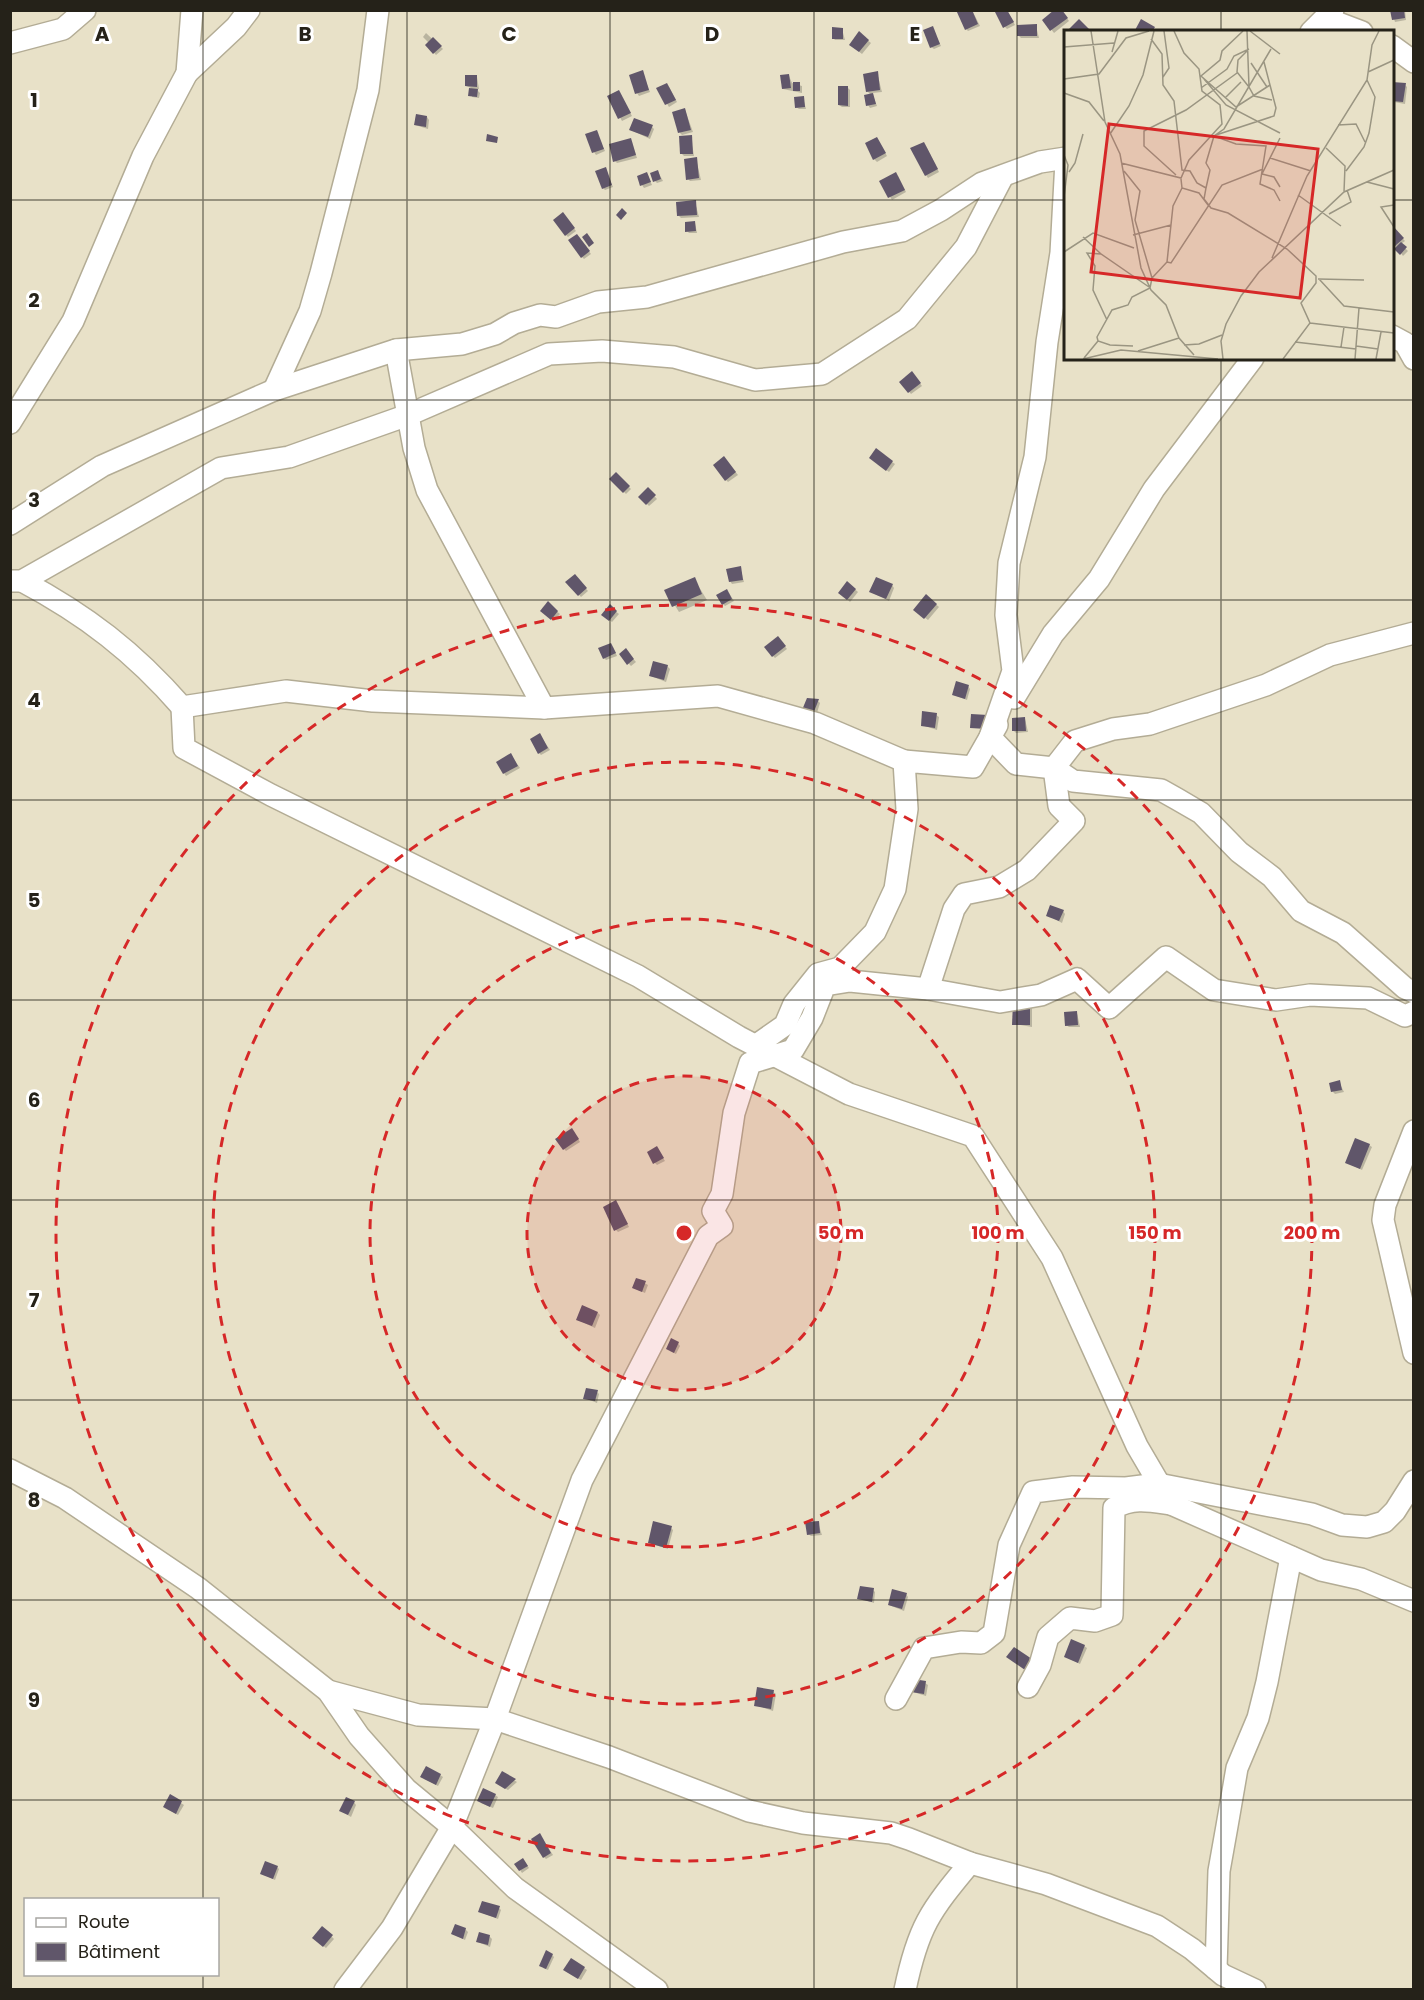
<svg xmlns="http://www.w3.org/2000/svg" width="1424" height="2000" font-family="Poppins,sans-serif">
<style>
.shadow{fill:#0003}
.building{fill:#60566a}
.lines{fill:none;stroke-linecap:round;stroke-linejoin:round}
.minor-casing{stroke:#b3ac95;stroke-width:24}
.minor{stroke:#fff;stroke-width:21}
.grid{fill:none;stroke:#252219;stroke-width:1.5;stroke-opacity:0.55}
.ring{fill:none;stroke:#d62828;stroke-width:3;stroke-dasharray:10 8}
.inset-road{fill:none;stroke:#9a9582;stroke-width:1.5}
.view{fill:#d62828;fill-opacity:0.15;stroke:#d62828;stroke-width:3}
.inset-edge{fill:none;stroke:#252219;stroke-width:3}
.grid-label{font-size:20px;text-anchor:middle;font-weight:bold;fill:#252219;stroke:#fff;stroke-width:6;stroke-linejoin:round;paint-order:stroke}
.centre{fill:#d62828;stroke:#fff;stroke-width:3}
.ring-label{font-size:18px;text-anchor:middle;font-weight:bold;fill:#d62828;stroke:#fff;stroke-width:6;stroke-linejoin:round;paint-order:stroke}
</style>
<rect width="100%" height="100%" fill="#e8e1c8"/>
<g class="shadow">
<path d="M972,10L980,26L968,31L966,29Z"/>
<path d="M1007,10L1015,25L1007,29L1005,27Z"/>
<path d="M1061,10L1069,21L1054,33L1044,20Z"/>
<path d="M1391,10H1405L1406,20L1395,22Z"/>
<path d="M1036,26L1039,38H1021L1019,36Z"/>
<path d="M932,28L941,46L934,49L931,47Z"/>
<path d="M842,29L845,40H835L833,38Z"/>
<path d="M426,33L443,49L436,55L427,45L429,43L423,37Z"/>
<path d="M860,34L871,43L862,54L853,47Z"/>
<path d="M642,72L650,92L639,96L637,93Z"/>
<path d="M877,73L882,92L872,93L877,106L870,108L868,105L871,95L867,91Z"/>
<path d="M789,76L792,83L802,86V93L783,89Z"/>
<path d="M477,77L479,89H476L480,93L479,98L472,97L471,88L466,86Z"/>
<path d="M1405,85L1407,87L1405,104L1394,102Z"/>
<path d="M669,87L677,102L669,107L658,89Z"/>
<path d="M848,88L850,90V107H842L839,105Z"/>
<path d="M619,92L632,116L622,121L609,97Z"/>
<path d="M803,98L806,109H799L796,107Z"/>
<path d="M685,110L693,132L682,135L680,133Z"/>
<path d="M427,117L429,120L428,129L415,125Z"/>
<path d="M652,127L654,129L650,139L631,130Z"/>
<path d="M596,131L605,151L596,155L594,152Z"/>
<path d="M691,137L694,156H684L682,154Z"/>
<path d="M877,138L887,156L877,162L874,159Z"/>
<path d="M631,140L637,158L617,163L615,161Z"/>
<path d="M926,146L939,172L928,178L926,175Z"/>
<path d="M696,159L701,180L690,181L688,179Z"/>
<path d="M605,169L613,187L605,190L603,188Z"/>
<path d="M658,172L663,181L657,183L655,181Z"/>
<path d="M647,174L652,185L644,188L642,185Z"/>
<path d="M898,176L906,192L892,200L881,182Z"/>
<path d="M695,202L699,217L681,218L679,216Z"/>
<path d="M565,217L576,231L568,237L566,235Z"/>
<path d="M695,223L697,233H689L687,231Z"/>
<path d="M1392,227L1405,241L1401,244L1408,251L1403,256L1392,241Z"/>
<path d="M579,238L591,254L584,259L582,257Z"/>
<path d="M912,373L922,386L911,394L901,382Z"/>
<path d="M726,460L738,475L728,482L726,480Z"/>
<path d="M873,460L892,462L895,464L889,472Z"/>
<path d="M616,474L631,489L626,494L611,479Z"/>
<path d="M648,489L657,499L649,506L640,497Z"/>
<path d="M740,568L744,582L732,584L730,581Z"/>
<path d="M575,576L588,591L581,597L568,582Z"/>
<path d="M694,579L707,600L679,612L666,591Z"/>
<path d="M848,583L858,592L850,602L840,592Z"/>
<path d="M892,585L894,588L889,601L871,592Z"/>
<path d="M729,593L734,601L725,606L723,604Z"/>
<path d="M926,596L939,607L928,620L915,610Z"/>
<path d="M548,604L560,614L554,621L542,611Z"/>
<path d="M610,607L619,614L612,622L603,615Z"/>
<path d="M778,638L787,649L775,658L773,656Z"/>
<path d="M613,647L617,656L606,660L604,658Z"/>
<path d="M628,653L636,662L631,666L621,655Z"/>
<path d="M667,666L670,669L666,682L651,676Z"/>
<path d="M968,686L970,689L967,700L954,695Z"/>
<path d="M818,701L820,703L816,716L806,712Z"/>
<path d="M936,715L939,717L937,730L922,725Z"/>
<path d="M1025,719L1028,732L1016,733L1014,731Z"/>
<path d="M542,738L550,750L541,755L539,753Z"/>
<path d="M513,758L520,768L506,776L504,773Z"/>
<path d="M1063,911L1065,914L1062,923L1047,915Z"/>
<path d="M1014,1004L1032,1007V1027L1014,1024Z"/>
<path d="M1077,1013L1080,1027H1069L1066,1025Z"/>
<path d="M1339,1082L1344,1092L1335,1094L1333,1092Z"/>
<path d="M574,1132L580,1142L566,1151L564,1149Z"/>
<path d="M1369,1145L1372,1147L1362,1170L1346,1162Z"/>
<path d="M657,1148L665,1161L657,1165L655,1163Z"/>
<path d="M618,1205L629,1227L618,1232L616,1230Z"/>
<path d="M637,1279L648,1285L645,1293L634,1288Z"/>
<path d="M598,1313L600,1315L595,1328L578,1320Z"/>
<path d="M678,1343L680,1346L676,1354L670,1351Z"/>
<path d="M597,1392L599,1394L597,1403L585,1398Z"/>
<path d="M818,1523L822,1535L811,1536L808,1534Z"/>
<path d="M671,1528L673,1530L668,1549L649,1543Z"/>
<path d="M873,1590L875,1592L874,1603L859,1598Z"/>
<path d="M906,1594L908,1597L904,1611L889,1605Z"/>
<path d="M1084,1646L1087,1648L1080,1664L1066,1657Z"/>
<path d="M925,1683L928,1685L926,1696L913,1692Z"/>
<path d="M773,1692L776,1694L773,1711L755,1705Z"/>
<path d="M502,1773L517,1782L508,1790L499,1785Z"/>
<path d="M440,1775L443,1777L438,1786L424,1779Z"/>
<path d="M495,1795L498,1797L493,1808L481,1803Z"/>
<path d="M170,1796L184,1805L178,1815L167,1809Z"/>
<path d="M354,1802L356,1805L351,1817L341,1811Z"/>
<path d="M542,1838L553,1855L546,1859L544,1857Z"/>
<path d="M525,1862L529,1868L522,1873L520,1870Z"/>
<path d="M277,1867L279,1869L275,1880L262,1874Z"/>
<path d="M499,1908L501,1910L498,1919L480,1912Z"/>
<path d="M323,1928L334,1939L326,1948L314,1938Z"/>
<path d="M465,1929L468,1932L465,1940L453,1934Z"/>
<path d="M489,1936L492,1939L490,1947L478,1942Z"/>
<path d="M552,1955L554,1957L548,1970L543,1968Z"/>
<path d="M584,1968L587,1970L581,1980L567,1972Z"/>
</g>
<g class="building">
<path d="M956,10H972L978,24L965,30Z"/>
<path d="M994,10H1007L1014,22L1003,28Z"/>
<path d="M1054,10H1062L1068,18L1050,31L1042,20Z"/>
<path d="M1390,10H1404L1405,18L1392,20Z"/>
<path d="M1079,19L1090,30L1066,32Z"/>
<path d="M1141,19L1155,27L1152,32H1134Z"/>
<path d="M1037,24V36H1017V25Z"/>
<path d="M933,26L940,44L930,48L923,30Z"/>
<path d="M832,27L843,28V39H832Z"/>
<path d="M859,31L869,40L859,52L849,45Z"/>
<path d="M433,37L442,46L433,54L425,45Z"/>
<path d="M643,70L649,90L635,94L629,75Z"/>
<path d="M878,71L880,90L866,92L863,74Z"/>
<path d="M789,74L791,88L782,89L780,75Z"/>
<path d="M465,75H477V87L465,86Z"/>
<rect x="793" y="82" width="7" height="9"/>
<path d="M1392,82L1406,83L1403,102L1392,101Z"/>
<path d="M667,83L676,100L665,105L656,88Z"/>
<path d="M838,86H848V106L838,105Z"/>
<path d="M469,88L478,89L477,97L468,96Z"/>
<path d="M619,90L631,113L618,119L607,96Z"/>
<path d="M873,93L876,104L866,106L864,95Z"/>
<path d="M804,96L805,107L795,108L794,97Z"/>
<path d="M685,108L691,130L678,133L672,112Z"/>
<path d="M416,114L427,116L426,127L414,125Z"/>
<path d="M634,118L653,125L648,137L629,130Z"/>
<path d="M597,130L604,149L592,153L585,134Z"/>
<path d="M487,134L498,137L497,143L486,141Z"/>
<path d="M692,135L693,154H680L679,136Z"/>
<path d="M877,137L886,153L873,160L865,143Z"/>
<path d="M631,138L636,155L613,162L609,144Z"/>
<path d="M924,142L938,169L925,176L910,148Z"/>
<path d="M697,157L699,178L686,180L684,159Z"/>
<path d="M606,167L612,185L602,189L595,171Z"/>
<path d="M658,170L661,179L653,182L650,173Z"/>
<path d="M647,172L651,182L640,186L637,176Z"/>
<path d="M896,172L905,190L888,198L879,181Z"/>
<path d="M696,200L697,215L677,216L676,202Z"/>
<path d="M622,208L627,213L621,220L616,215Z"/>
<path d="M563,212L575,228L565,236L553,220Z"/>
<path d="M695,221L696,231L685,232V222Z"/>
<path d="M1392,225L1404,238L1395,246L1392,243Z"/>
<path d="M587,233L594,243L589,247L582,237Z"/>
<path d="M577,234L590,251L581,258L568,240Z"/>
<path d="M1401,242L1407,247L1400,255L1394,249Z"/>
<path d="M912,371L921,383L908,393L899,382Z"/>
<path d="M876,448L893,461L886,471L869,458Z"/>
<path d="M724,456L736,472L725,481L713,465Z"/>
<path d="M616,472L630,486L623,493L609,479Z"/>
<path d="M648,487L656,495L646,505L638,497Z"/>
<path d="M741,566L743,580L729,582L726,569Z"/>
<path d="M575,574L587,588L578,596L565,582Z"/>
<path d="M695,577L702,594L672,607L664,590Z"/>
<path d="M876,577L893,584L886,599L869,592Z"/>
<path d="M847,581L856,589L847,600L838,593Z"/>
<path d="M727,589L732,599L722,605L716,595Z"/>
<path d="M926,594L937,604L924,619L913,610Z"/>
<path d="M548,601L558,611L551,620L540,611Z"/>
<path d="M610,604L617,611L609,621L601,615Z"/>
<path d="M778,636L786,646L772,657L764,647Z"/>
<path d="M611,643L616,653L603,659L598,648Z"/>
<path d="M626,648L634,659L627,665L619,654Z"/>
<path d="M653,661L668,665L664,680L649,676Z"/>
<path d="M956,681L969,685L965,699L952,695Z"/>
<path d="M807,698L819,699L813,714L802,710Z"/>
<path d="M922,711L937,713L935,728L921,726Z"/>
<path d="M971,714L988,715L987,729L970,728Z"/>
<path d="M1025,717L1026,731H1012V718Z"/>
<path d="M540,733L548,748L538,754L530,739Z"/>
<path d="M511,753L518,766L503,774L496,762Z"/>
<path d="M1050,905L1064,910L1059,921L1046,916Z"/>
<path d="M1013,1002L1030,1003V1025H1012Z"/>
<path d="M1077,1011L1078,1025L1065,1026L1064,1012Z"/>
<path d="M1340,1080L1342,1090L1331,1092L1329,1083Z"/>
<path d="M572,1128L579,1139L563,1150L555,1139Z"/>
<path d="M1355,1138L1370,1144L1360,1169L1345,1163Z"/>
<path d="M657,1146L664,1158L653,1164L647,1152Z"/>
<path d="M616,1200L628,1224L614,1231L603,1207Z"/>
<path d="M636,1278L646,1281L642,1292L632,1288Z"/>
<path d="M582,1305L598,1312L592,1326L576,1320Z"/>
<path d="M671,1338L679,1342L674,1353L666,1349Z"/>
<path d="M586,1388L598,1390L595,1401L583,1399Z"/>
<path d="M653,1521L672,1526L666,1548L648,1543Z"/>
<path d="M819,1521L820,1533L807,1535L805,1522Z"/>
<path d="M860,1586L874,1588L872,1602L857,1599Z"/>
<path d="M892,1589L907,1593L902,1609L888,1605Z"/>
<path d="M1071,1639L1085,1645L1078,1663L1064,1657Z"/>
<path d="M1014,1647L1032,1659L1025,1670L1006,1657Z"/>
<path d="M913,1679L926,1681L924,1694L911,1692Z"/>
<path d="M757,1687L774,1690L771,1709L754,1706Z"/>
<path d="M426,1766L441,1774L436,1785L420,1777Z"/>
<path d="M502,1771L516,1779L505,1789L495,1783Z"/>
<path d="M483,1788L496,1794L490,1807L477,1801Z"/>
<path d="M170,1794L182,1801L176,1814L163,1807Z"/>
<path d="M346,1797L355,1801L348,1815L339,1811Z"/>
<path d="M540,1833L551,1853L543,1858L531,1839Z"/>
<path d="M523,1858L528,1866L519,1871L514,1864Z"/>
<path d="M265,1861L278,1866L273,1879L260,1874Z"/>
<path d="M482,1901L500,1906L496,1918L478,1912Z"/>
<path d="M455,1924L466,1928L463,1939L451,1934Z"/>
<path d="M322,1926L333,1935L323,1947L312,1938Z"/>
<path d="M479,1932L490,1935L488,1945L476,1942Z"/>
<path d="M546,1950L553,1954L546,1969L539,1966Z"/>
<path d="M571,1958L585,1967L578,1979L563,1970Z"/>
</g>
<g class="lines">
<defs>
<g id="minor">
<path d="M1325,18L1362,32"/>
<path d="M1311,32L1333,10"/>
<path d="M10,43L63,29L85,10"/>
<path d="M1392,46L1414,62"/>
<path d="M187,73L236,27L249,10"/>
<path d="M1066,161L1061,253L1047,342L1035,457L1009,563L1006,615L1013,671L990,737L1016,764L1054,768L1073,781L1161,790L1177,799L1201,813L1239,852L1272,877L1301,911L1343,933L1405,988L1414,992"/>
<path d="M1392,336L1405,343L1414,359"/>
<path d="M396,350L414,448L427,490L544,708"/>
<path d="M274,390L310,311L321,273L368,90L378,10"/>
<path d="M10,423L73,321L143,156L187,73L192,10"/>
<path d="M10,524L102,466L274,390L396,350L462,344L495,334L514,323L540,315L556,317L598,302L647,297L843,242L902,231L941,210L982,183L1040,162L1066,158"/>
<path d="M10,581H22L221,468L289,457L408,415L549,354L602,351L674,357L755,380L822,374L907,319L966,247L1003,176"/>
<path d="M22,581C86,615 134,652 182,707L286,691L373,701L544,708L718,696L815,723L904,761"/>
<path d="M1014,698L1053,634L1099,579L1154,489L1253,358"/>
<path d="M182,707L184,748L271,795L638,976L739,1037L849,1094L973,1136L1052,1258L1137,1446L1171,1504"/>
<path d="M928,989L1000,1002L1041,995L1077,979L1109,1008L1166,957L1214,990L1276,1000L1310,995L1368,998L1405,1016L1414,1012"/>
<path d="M755,1046L785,1025L794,1004L818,974L840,968L875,932L895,889L907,809L904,761L973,767L997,725"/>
<path d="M1414,1131L1385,1205L1383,1220L1414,1353"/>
<path d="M10,1470L65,1498L198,1588L328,1691L359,1736L406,1789L452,1827L515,1888L657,1990"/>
<path d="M1028,1687L1040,1665L1048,1637L1070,1618L1095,1621L1112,1615L1114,1508C1133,1497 1150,1501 1171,1504L1321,1570L1361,1579L1414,1601"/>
<path d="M328,1691L418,1715L495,1719L609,1757L749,1811L803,1823L891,1833L909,1839L970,1863L1046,1884L1157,1926L1192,1949L1223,1975L1255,1990"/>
<path d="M896,1699L924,1648L961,1642L981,1643L994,1633L1009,1545L1033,1492L1073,1487L1126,1488L1158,1484L1312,1514L1342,1525L1367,1527L1384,1522L1395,1511L1414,1481"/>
<path d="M1216,1969L1219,1871L1227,1826L1237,1768L1258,1718L1267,1682L1291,1557"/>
<path d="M345,1990L392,1928L452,1827L495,1719L582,1480L708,1236L722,1226L713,1211L722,1194L734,1113L750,1063L793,1050L812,1018L825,985L850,981L928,989L954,909L964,894L999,887L1027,870L1074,821L1059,806L1054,768L1075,741L1113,729L1150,724L1266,685L1330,655L1414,633"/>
<path d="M905,1990C918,1927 930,1911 970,1863"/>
</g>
</defs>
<use href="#minor" class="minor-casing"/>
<use href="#minor" class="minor"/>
</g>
<path class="grid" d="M203,10V1900M407,10V1990M610,10V1990M814,10V1990M1017,10V1990M1221,10V32M10,200H1066M1392,200H1414M1221,358V1990M10,400H1414M10,600H1414M10,800H1414M10,1000H1414M10,1200H1414M10,1400H1414M10,1600H1414M10,1800H1414M203,1974V1990"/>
<circle cx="684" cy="1233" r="157" fill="#d62828" fill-opacity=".12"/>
<g class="ring">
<circle cx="684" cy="1233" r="157"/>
<circle cx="684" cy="1233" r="314"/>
<circle cx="684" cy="1233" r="471"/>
<circle cx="684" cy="1233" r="628"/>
</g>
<g transform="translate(1064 30)">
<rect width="330" height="330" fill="#e8e1c8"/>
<path class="inset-road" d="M27,1L41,92L56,124L77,238L87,260L102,275L115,308L130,325M179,1L158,21L156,30L137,46L172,77L206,55M183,1L185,57L190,66L208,70M186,1L216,24M87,9L98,24L99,55L110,71L118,140L126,141L133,153L142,158L140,169L147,178L164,183L223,219L252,246V253L237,273L246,293L219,329M0,17L50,13M184,20L174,30L173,42L185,57M48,22L54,1M187,33L203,57M304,42L330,30M99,47L105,38L100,1M0,49L35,44L62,8L85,1M140,49L162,75L216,103M137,58L163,39L170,26L185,19M0,63L25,72L40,91M161,68L177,52M274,95L292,94L301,112M46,104L65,76L79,45L90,1M152,105L210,86L212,78L200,32M150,106L172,114L202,116L196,154L210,160L216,171M262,118L281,136L280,162M0,125L4,135L0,167M206,128L247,141M57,133L117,148L125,130L158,94L156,75L138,61L135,39L120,23L110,1M60,141L76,161L71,190L88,248L86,258L68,267L64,275L48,280L33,307L34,311L46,315L69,316M282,141L300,117L305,103L311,67L303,50M5,142L11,133L19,104M112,145L80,116V101L122,80L173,43M117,149L118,158L135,163L144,175M303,152L330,159M216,157L210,147L198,144L216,108M142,158L146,140L142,133L150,106L160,99L207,19M234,165L277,196M330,175L317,177L330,197M265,184L287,172L283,160M69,205L107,195M19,207L37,224M0,222L29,203L70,218M208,228L243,146L303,50L308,15L315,1M103,232L107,233L158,155L199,139M88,248L103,232L109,176L118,158M254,249L300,250M255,249L280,276L330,282M43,290L29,260L31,236L23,223L37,224L85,257M246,293L330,303M231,312L292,319M120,315L135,314L158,305M292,316L314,319M277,317L280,297M74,321L115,308M20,328L34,311M19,329L57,320L154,329M159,329L157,311L162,294L177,266L195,242L280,162L330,140M291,329L295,278M312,329L317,302"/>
<path class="view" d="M45,94L254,119L236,268L27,242Z"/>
<rect width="330" height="330" class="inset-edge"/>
</g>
<g class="grid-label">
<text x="102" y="41">A</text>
<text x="305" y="41">B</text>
<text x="509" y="41">C</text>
<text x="712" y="41">D</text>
<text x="915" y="41">E</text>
<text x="34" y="107">1</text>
<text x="34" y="307">2</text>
<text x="34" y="507">3</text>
<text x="34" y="707">4</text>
<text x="34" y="907">5</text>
<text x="34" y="1107">6</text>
<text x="34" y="1307">7</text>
<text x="34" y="1507">8</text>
<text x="34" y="1707">9</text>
</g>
<circle cx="684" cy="1233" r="9" class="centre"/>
<g class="ring-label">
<text x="841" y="1239">50 m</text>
<text x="998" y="1239">100 m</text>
<text x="1155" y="1239">150 m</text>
<text x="1312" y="1239">200 m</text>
</g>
<rect width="1424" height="2000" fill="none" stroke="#252219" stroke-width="24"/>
<rect x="24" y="1898" width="195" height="78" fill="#ffffff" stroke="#a8a7a3" stroke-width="1.5"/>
<rect x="36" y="1918" width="30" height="9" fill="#ffffff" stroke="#a8a7a3" stroke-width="1.5"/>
<text x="78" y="1928" font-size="18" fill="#252219">Route</text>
<rect x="36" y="1943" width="30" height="18" fill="#60566a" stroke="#a8a7a3" stroke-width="1.5"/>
<text x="78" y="1958" font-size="18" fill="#252219">Bâtiment</text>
</svg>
